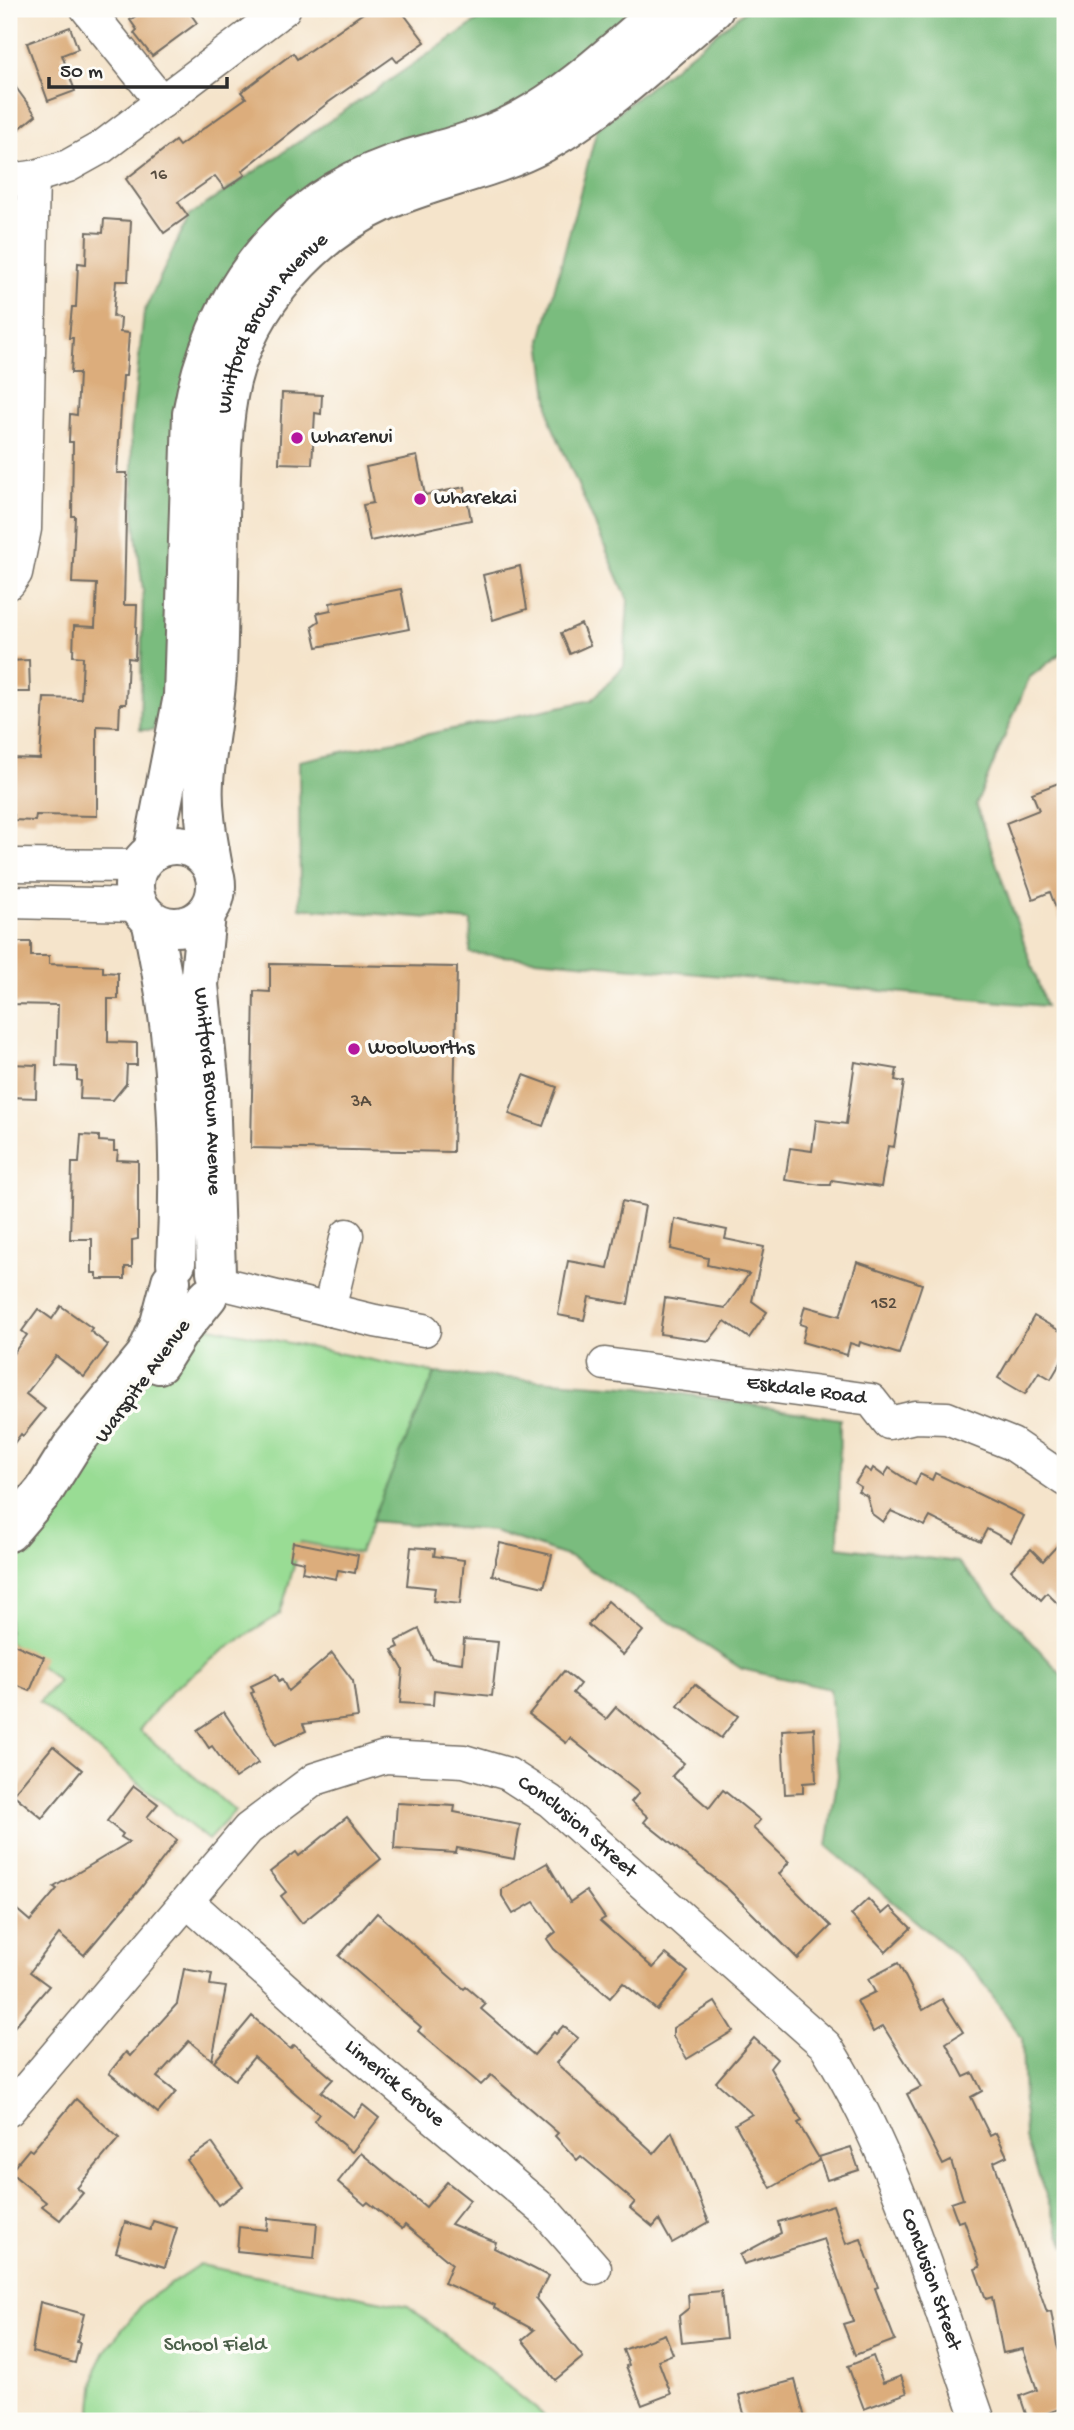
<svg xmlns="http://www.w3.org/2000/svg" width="1074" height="2430" font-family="'Gochi Hand',sans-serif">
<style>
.green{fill:#99dc94;stroke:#628460;stroke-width:2}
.forest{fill:#7abc7e;stroke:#527454;stroke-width:2}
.building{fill:#dcad7c}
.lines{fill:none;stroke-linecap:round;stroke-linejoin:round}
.minor-casing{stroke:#726c63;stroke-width:35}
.major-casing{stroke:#726c63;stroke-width:42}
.minor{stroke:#fff;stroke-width:32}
.major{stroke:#fff;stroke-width:38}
.poi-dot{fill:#b5179e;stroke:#fdfcf7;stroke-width:2.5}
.labels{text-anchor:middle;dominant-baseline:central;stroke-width:7;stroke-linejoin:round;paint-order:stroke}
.number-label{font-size:18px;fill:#574c3f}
.street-label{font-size:21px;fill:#2b2b2b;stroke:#fdfcf7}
.poi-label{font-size:21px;fill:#2b2b2b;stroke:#fdfcf7;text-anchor:start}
.park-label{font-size:21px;fill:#4c604a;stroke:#fdfcf7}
</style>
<rect width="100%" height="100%" fill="#fdfcf7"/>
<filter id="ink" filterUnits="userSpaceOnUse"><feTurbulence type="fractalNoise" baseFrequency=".0143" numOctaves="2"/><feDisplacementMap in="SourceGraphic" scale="14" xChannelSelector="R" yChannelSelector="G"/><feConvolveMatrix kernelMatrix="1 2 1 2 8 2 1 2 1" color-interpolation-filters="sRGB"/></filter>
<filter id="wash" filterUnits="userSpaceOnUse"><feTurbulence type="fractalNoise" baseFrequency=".00686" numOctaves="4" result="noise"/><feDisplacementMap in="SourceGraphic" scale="28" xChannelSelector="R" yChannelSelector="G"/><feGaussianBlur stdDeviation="1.57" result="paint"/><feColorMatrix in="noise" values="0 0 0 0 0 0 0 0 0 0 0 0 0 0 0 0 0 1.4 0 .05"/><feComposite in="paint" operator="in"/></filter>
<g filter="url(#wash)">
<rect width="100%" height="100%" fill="#f5e4cb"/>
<g class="green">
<path d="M172,1319L435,1373L359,1553L301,1542L280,1614L224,1650L172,1690L139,1730L235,1811L208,1840L39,1702L59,1681L9,1641V1542Z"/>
<path d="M200,2265L408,2306L551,2421H96L92,2408L96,2370L106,2350L145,2301Z"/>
</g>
<g class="forest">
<path d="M495,9H647L552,88L250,254L174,675L153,730H140L143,591L134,517L131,432L144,312L189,216Z"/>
<path d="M747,9H1065V650L1029,678L976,805L1046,1006L470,953L471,921L300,908L299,761L592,700L624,666L628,600L551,423L541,340L597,129Z"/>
<path d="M435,1373L640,1387L840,1419L838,1547L958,1562L1065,1678V2247L1025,2138L1022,2038L976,1972L827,1846L838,1775L830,1689L742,1669L572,1558L493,1531L371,1521Z"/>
</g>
<g id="blocks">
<g class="building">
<path d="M146,9H187L197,23L152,56L134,33L137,30L130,20Z"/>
<path d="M369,9H400L425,42L397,62L393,57L329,102L242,171L245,175L225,189L215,176L178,202L188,216L164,233L126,179L175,141L179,146L246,98L241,92L293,53L297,59Z"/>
<path d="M70,27L78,49L62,55L75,91L48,101L27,43Z"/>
<path d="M9,78L36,115L19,129L9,115Z"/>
<path d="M104,219L131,221L128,281H116L113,317L121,318L120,332L129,333L126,376H123L117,473H127L124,605H137L135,659L128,658L126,704H120L119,727L97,726V816L36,815L35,821L13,820L14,815L9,814V758L40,759L44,698L81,699L83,657L73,656L74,626L95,627L97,584L72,583L75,516H72L73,442H69L70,414L77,415L79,373H71L73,338H69L72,307H76L78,263L86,264L87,232L103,233Z"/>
<path d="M282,393L322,395L321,414L315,413L312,464L279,463Z"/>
<path d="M417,456L425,495L465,487L471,520L370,541L363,505L373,503L366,467Z"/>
<path d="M520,566L527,609L493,620L483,575Z"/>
<path d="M401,589L409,629L317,647L312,626L319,621L317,613L331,610L330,603Z"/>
<path d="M581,624L590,645L570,654L561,633Z"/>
<path d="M29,660L30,692H9V661Z"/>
<path d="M1061,782L1065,792V926L1063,927L1050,892L1033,899L1006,823L1039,810L1032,793Z"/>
<path d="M9,942H31V956H49V964L103,966V972L118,973V999H108V1042L137,1043V1065H127L126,1084L113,1100L80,1099L81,1081L77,1080V1067L56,1066L58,1005L9,1004Z"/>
<path d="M270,964L457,967L453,1152L251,1148L254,991L270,992Z"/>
<path d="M855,1062L897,1069L895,1080L904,1082L894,1147L888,1146L881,1187L832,1180L831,1185H822L785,1180L790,1148L812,1151L816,1120L846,1124Z"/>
<path d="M9,1064L37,1065L36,1098L9,1097Z"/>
<path d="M524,1075L557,1087L543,1126L509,1114Z"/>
<path d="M81,1135L99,1136V1141L114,1142V1151H118L117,1160L138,1161V1239L132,1240V1267H125V1279H97V1273H92V1239H70L72,1163H79Z"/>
<path d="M622,1201L645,1206L628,1304L589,1297L584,1320L558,1315L568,1261L608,1268Z"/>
<path d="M675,1219L727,1230L725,1239L764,1247L752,1301L767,1312L749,1338L725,1321L709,1341L660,1334L665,1298L725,1308L749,1274L707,1265L708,1258L671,1249Z"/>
<path d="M857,1262L922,1284L899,1354L860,1342L859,1346L850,1343L847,1355L802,1342L806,1326L800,1324L805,1306L840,1316Z"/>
<path d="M61,1306L92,1328L90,1331L108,1345L84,1377L56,1356L26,1394L45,1409L23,1436L21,1434L9,1450V1359L27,1335L22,1331L38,1309L52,1319Z"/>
<path d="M1034,1316L1065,1334V1355L1051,1379L1039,1372L1025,1394L998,1378Z"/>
<path d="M865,1468L871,1472L873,1468L884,1476L889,1468L915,1485L920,1474L932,1480L935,1473L1024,1516L1011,1542L987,1529L980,1542L930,1517L925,1526L891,1511L883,1522L872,1514L867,1496L858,1491L861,1487L855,1483Z"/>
<path d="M1065,1537V1611L1047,1593L1041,1600L1011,1570L1031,1549L1043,1561Z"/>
<path d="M293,1542L358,1555L355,1573L338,1570L336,1579L302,1572L304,1562L290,1559Z"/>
<path d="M500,1543L552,1555L544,1587L492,1575Z"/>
<path d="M411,1547L435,1549L434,1556L464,1560L460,1604L433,1601L435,1588L407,1585Z"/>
<path d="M608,1601L643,1631L623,1655L588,1625Z"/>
<path d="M419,1629L433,1659L462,1663L464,1639L498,1642L492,1696L434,1690L433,1705L400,1703L403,1669L392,1650L399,1647L396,1641Z"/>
<path d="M9,1642L44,1657L30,1691L9,1682Z"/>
<path d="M332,1653L353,1681L358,1717L303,1724L306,1731L275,1745L251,1693L254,1692L251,1686L276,1674L279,1681L282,1679L288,1691Z"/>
<path d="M564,1671L580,1684L573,1693L606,1719L616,1707L684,1763L672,1776L709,1808L723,1790L760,1820L753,1828L789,1862L779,1874L831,1926L798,1959L727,1888L644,1822L648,1817L631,1802L639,1793L570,1738L566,1743L529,1714Z"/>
<path d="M695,1684L738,1716L721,1738L678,1706Z"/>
<path d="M224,1712L258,1763L235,1778L212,1746L209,1748L197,1730Z"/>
<path d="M814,1728L816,1782L803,1783V1793L785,1794L782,1730Z"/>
<path d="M53,1746L82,1770L42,1818L13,1794Z"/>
<path d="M134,1786L158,1804L147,1817L177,1840L140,1889L84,1955L59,1934L30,1972L49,1986L9,2033V1903L30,1921L57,1889L54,1887L129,1842L121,1837L123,1834L107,1821Z"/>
<path d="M397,1803L455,1806L454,1812L520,1825L514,1859L457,1848L456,1853L394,1849Z"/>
<path d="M347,1817L381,1859L302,1923L281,1896L286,1892L270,1872L296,1852L299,1856Z"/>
<path d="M547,1863L570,1902L586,1891L605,1918L600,1921L653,1968L666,1954L688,1972L657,2010L623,1983L610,1998L554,1949L547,1939L556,1932L534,1902L513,1914L502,1896V1889Z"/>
<path d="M868,1899L882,1914L890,1907L911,1928L886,1952L851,1915Z"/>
<path d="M377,1913L464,1989L466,1987L486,2004L481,2009L534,2055L554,2032L556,2034L563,2026L578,2038L556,2063L654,2153L672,2132L709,2222L672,2243L659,2220L653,2227L630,2208L635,2202L581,2156L577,2160L555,2136L558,2133L491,2075L481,2085L418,2031L421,2027L339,1956Z"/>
<path d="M898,1963L923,2010L942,1999L963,2032L946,2043L964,2077L973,2073L982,2091L971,2097L990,2136L996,2133L1007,2156L994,2162L1047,2312L1051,2311L1057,2345L1065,2368V2407L1028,2420L1020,2396L1037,2390L1023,2349L1003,2353L992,2297L986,2299L975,2269L980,2267L964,2220L958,2222L951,2203L963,2199L951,2161L943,2165L907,2094L921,2087L883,2026L873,2032L857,2001L875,1992L868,1979Z"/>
<path d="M184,1969L212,1974L210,1985L226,1987L212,2060L189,2041L157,2077L176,2092L158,2113L109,2073L126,2052L130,2056L177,2004Z"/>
<path d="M715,2002L733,2031L687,2059L673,2036V2028Z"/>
<path d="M252,2016L290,2049L294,2045L333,2079L321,2092L354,2117L363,2105L379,2118L352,2152L314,2121L319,2114L254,2057L235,2080L214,2062Z"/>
<path d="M754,2038L777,2059L770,2068L802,2121L798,2123L820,2160L771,2188L735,2124L752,2114L716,2082Z"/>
<path d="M76,2099L119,2138L77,2188L83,2193L60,2220L42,2206L46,2202L10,2172L29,2149L32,2151Z"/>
<path d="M212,2143L243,2187L218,2205L187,2160Z"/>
<path d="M851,2147L859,2170L827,2180L819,2157Z"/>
<path d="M361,2153L426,2207L447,2182L470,2200L451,2224L496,2242L494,2248L548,2276L536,2299L583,2357L555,2380L522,2340L534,2330L494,2308L495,2305L444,2283L452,2264L405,2225L402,2229L368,2202L365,2205L338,2182Z"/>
<path d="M833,2205L846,2244L861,2239L878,2287L875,2288L895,2340L855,2355L843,2324L853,2321L824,2239L744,2264L740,2255L781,2233L778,2222Z"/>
<path d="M268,2218L317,2223L314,2259L237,2251L239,2227L267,2230Z"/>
<path d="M153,2221L177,2228L165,2267L116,2252L125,2222L150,2230Z"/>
<path d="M721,2291L726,2338L682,2343L679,2316L689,2308L688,2294Z"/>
<path d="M40,2302L84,2314L77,2342L80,2343L75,2363L32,2352Z"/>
<path d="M665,2334L673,2354L658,2360L671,2394L642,2405L626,2366L629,2365L623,2350Z"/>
<path d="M873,2356L883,2383L901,2376L907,2393L864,2409L848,2366Z"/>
<path d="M795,2380L805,2418L792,2421H746L739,2395Z"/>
</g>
</g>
</g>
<g filter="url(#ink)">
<use href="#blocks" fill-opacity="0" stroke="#726c63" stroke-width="2"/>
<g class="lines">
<defs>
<g id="minor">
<path d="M87,9L162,102"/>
<path d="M9,180L33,177L68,166L102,147L284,9"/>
<path d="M9,583L16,573L25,529L33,177"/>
<path d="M9,865L139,866"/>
<path d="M9,902L138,905"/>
<path d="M216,1282L375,1321L424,1330"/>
<path d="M329,1310L347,1235"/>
<path id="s1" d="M605,1364L871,1400L889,1423L915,1417L947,1418L1012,1444L1065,1480"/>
<path id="s2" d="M188,1902L348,2045L545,2211L595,2268"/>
<path id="s3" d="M9,2110L248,1829L315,1779L385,1757L464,1761L508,1774L550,1801L826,2046C897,2159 935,2296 979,2421"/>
</g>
<g id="major">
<circle cx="175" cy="886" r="41"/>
<path d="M153,851L183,696L192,414C212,300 279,205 391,165C434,150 481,142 521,120C574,91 618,47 664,9"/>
<path id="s4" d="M213,868C208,840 202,810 204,781C207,744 215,708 217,671C219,620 219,569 220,518C221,472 221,425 231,381C251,303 312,234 385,201C436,178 493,170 543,143C602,111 662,52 714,9"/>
<path id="s5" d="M206,914L199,985L210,1089L216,1272"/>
<path d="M151,920C177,1033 182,1148 176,1263"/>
<path d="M159,1364L179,1332L208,1296"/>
<path d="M9,1532L44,1491L74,1443L146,1355L160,1323L171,1281"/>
</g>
</defs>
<use href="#minor" class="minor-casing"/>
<use href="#major" class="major-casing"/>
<use href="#minor" class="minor"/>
<use href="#major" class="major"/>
</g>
</g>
<g class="poi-dot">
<circle cx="297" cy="438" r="7"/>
<circle cx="420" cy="499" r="7"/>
<circle cx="354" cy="1049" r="7"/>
</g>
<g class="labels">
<g class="number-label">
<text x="159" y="175">16</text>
<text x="361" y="1102">3A</text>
<text x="884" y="1304">152</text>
</g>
<g class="street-label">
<text stroke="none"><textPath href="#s4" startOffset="560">Whitford Brown Avenue</textPath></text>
<text stroke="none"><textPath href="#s5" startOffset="178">Whitford Brown Avenue</textPath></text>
<text transform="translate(144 1382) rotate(-54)">Warspite Avenue</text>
<text stroke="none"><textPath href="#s1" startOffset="203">Eskdale Road</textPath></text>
<text stroke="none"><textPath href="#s3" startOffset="738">Conclusion Street</textPath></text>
<text stroke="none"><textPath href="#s2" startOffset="275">Limerick Grove</textPath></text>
<text stroke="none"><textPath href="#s3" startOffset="1326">Conclusion Street</textPath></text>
</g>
<g class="poi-label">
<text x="311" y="438">wharenui</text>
<text x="434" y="499">wharekai</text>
<text x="368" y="1049">Woolworths</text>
</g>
<g class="park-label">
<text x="215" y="2346">School Field</text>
</g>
</g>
<rect width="1074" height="2430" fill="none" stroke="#fdfcf7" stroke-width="35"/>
<path d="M49 77v10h178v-10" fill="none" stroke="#2b2b2b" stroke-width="3.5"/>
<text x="60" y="77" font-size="21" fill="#2b2b2b" stroke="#fdfcf7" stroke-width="5" paint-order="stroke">50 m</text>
</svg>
